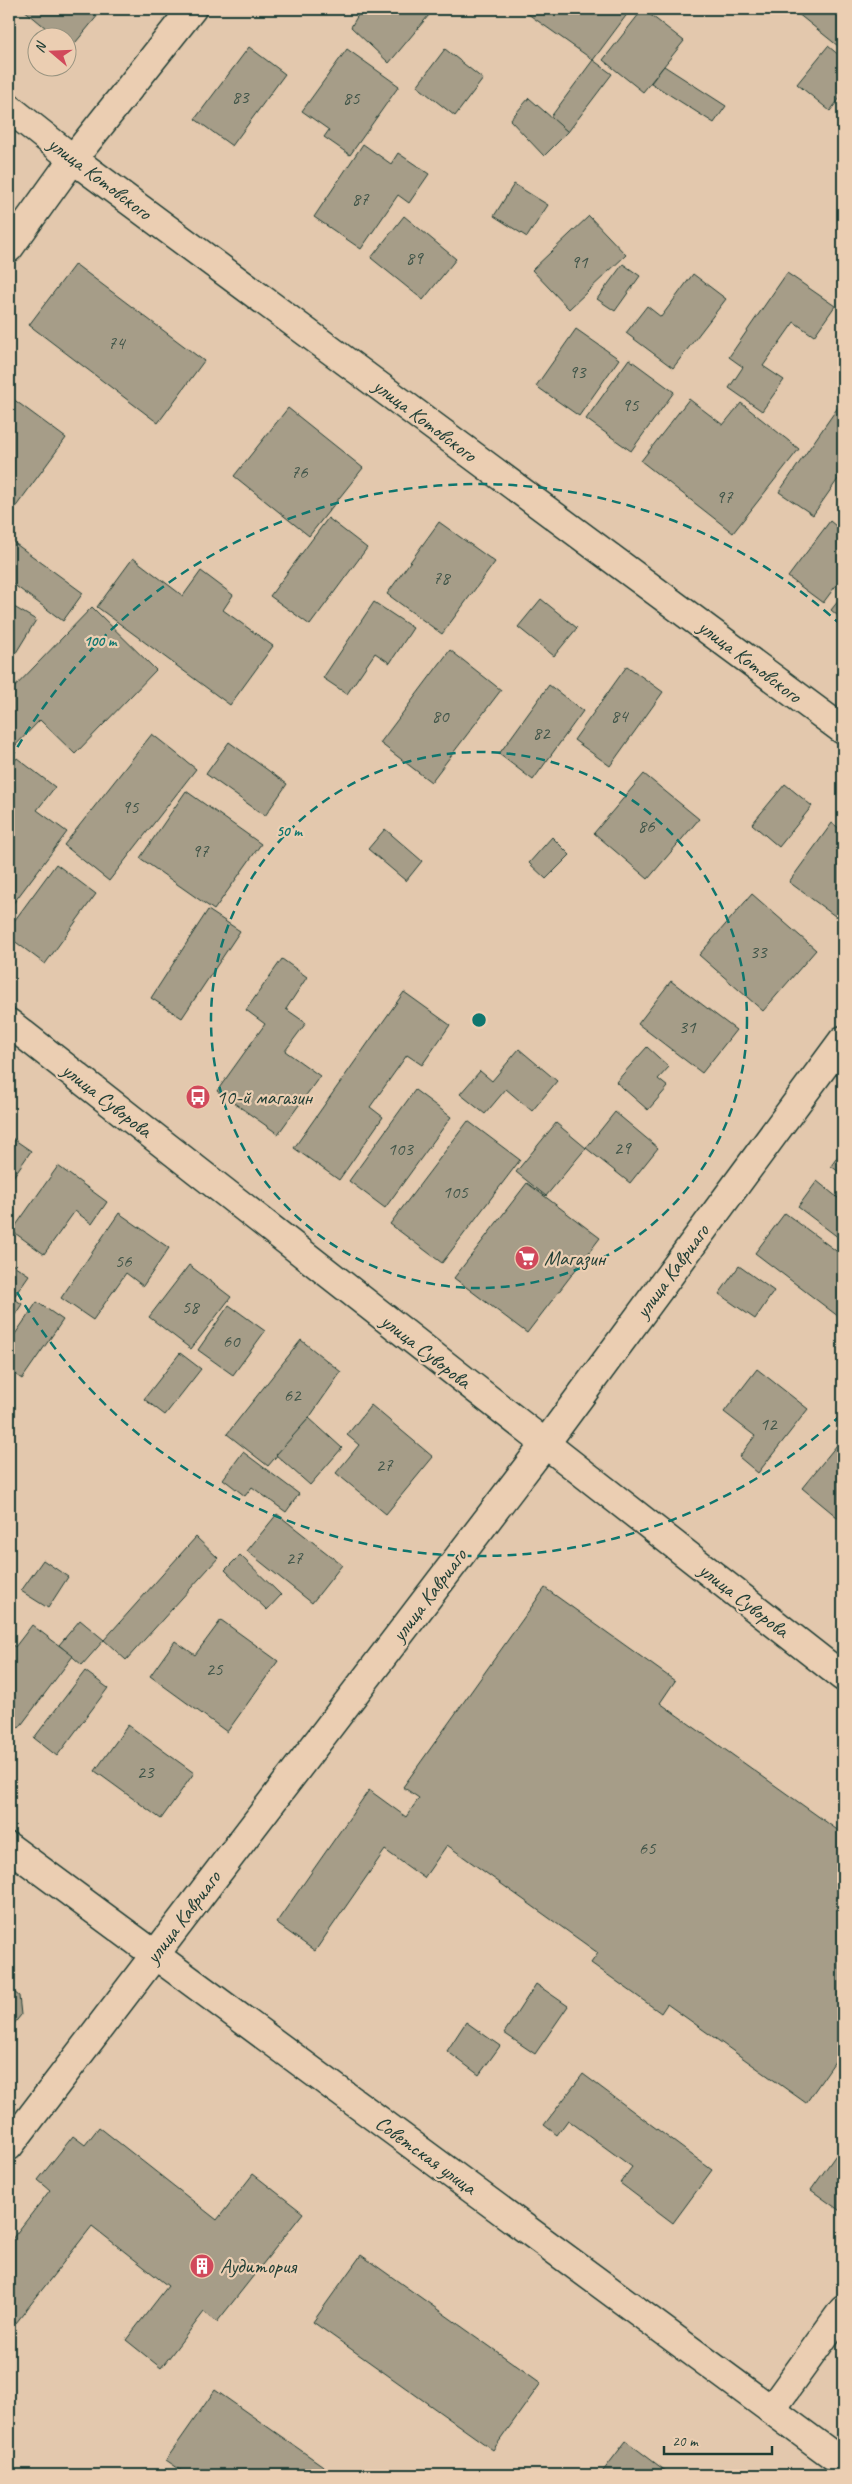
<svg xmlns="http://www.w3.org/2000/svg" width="852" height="2484" font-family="Caveat,sans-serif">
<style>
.building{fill:#a69d88;stroke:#1f3d34}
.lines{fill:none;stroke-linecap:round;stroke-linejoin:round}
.street-casing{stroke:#1f3d34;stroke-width:31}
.primary-casing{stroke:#1f3d34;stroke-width:31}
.street{stroke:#ebceb2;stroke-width:28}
.primary{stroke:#ebceb2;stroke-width:28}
.ring{fill:none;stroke:#0f766e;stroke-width:2.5;stroke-dasharray:9 6}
.labels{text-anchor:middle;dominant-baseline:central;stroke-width:4.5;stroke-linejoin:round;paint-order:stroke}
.number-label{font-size:19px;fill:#415549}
.street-label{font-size:21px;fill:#1f3d34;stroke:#ebceb2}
.poi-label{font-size:21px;fill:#1f3d34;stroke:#ebceb2;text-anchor:start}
.centre{fill:#0f766e;stroke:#ebceb2;stroke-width:2.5}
.ring-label{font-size:15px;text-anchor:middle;font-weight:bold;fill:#0f766e;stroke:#ebceb2;stroke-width:4.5;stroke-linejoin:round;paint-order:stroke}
</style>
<rect width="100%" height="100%" fill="#e3c8ad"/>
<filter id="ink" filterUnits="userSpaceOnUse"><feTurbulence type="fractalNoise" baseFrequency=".02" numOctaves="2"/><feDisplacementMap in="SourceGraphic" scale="10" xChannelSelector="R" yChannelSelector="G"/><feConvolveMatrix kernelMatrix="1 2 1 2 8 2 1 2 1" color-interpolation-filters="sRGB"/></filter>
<g filter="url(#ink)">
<g class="building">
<path d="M23,9H103L71,48L68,46V38H58Z"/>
<path d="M351,9H434L389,63L351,27L358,15Z"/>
<path d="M521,9H631L593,60Z"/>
<path d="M643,9L684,41L643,92L603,60Z"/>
<path d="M792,9H843V40L838,46Z"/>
<path d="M828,46L840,56L843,52V94L830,111L797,84Z"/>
<path d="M249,47L285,74L232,146L195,119Z"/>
<path d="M347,49L399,86L350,155L324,137L329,130L302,111Z"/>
<path d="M445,49L483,79L455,116L417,86Z"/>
<path d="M593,60L612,74L568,132L550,118Z"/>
<path d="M664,66L726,106L714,123L651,83Z"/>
<path d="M529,98L568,132L544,156L510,120Z"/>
<path d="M363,144L391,164L398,153L429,174L409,203L398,195L361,249L314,217Z"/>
<path d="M514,184L548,205L527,237L494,216Z"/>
<path d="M404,216L456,259L423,300L371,258Z"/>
<path d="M589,216L626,255L569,309L532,270Z"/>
<path d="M75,264L204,361L158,423L29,325Z"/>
<path d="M623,264L640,276L615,311L597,299Z"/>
<path d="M787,273L835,306L814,336L794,322L763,366L784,380L762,411L729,388L743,367L729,357Z"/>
<path d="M693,274L726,299L673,368L626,333L647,306L661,317Z"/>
<path d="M576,329L619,359L579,416L536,386Z"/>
<path d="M629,359L674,392L631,451L586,419Z"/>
<path d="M9,396L66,438L9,516Z"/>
<path d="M689,399L723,425L741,403L799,449L733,533L641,461Z"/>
<path d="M843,400V472L813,515L779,492Z"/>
<path d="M288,408L363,468L309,536L234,476Z"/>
<path d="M328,518L367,548L310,625L270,596Z"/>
<path d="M830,521L843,532V576L823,603L788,577Z"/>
<path d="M439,522L495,562L442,634L387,594Z"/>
<path d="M9,539L83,593L63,621L9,581Z"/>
<path d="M133,558L183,596L201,571L233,595L223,610L273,646L230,705L97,607Z"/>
<path d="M843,595V620L831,610Z"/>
<path d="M541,599L577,628L554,656L518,627Z"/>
<path d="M374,602L413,628L390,663L375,653L347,694L323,678Z"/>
<path d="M9,604L36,620L14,656L9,653Z"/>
<path d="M92,607L156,670L75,754L40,720L9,752V693Z"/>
<path d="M450,650L501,690L431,782L380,743Z"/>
<path d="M627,666L663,692L610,766L574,740Z"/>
<path d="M549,685L583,711L533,780L499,754Z"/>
<path d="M152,734L196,769L109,881L64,845Z"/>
<path d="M229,742L287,784L265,816L206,774Z"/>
<path d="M17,758L55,787L37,810L67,832L9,909V769Z"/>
<path d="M644,774L699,819L648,879L594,833Z"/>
<path d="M785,784L812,806L779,847L752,824Z"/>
<path d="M186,791L261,844L214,910L140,858Z"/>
<path d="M832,823L843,831V922L789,882Z"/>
<path d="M385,829L422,861L406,881L368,849Z"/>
<path d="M552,837L570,855L546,879L529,863Z"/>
<path d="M56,864L96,894L45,964L9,937V928Z"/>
<path d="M752,894L816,950L763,1011L699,955Z"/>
<path d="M208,910L240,931L182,1018L151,998Z"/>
<path d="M282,959L307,977L286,1009L306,1023L285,1051L320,1076L278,1134L217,1091L265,1024L246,1010Z"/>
<path d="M671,981L736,1030L702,1073L638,1024Z"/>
<path d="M404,992L450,1025L422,1065L407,1055L370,1107L383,1117L339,1180L294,1148Z"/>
<path d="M647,1047L669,1067L658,1079L668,1087L648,1110L616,1082Z"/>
<path d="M519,1049L557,1081L532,1111L506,1089L485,1114L460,1094L480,1071L492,1081Z"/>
<path d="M415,1090L451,1117L385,1208L349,1181Z"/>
<path d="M615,1112L658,1148L630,1183L586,1148Z"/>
<path d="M468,1121L520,1160L442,1263L390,1224Z"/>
<path d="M556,1123L586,1148L546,1196L516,1172Z"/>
<path d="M9,1136L31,1151L9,1183Z"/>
<path d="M843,1149V1175L831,1166Z"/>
<path d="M58,1166L107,1202L92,1224L75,1211L44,1254L12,1231Z"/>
<path d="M817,1181L843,1202V1241L798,1207Z"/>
<path d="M527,1183L600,1238L527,1333L454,1278Z"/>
<path d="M119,1213L169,1248L143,1286L126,1273L93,1320L61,1298Z"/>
<path d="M785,1213L843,1256V1320L755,1253Z"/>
<path d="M9,1262L29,1275L13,1298L22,1304L9,1324Z"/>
<path d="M189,1265L231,1297L191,1349L149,1317Z"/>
<path d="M739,1266L774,1291L755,1319L719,1294Z"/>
<path d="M37,1302L63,1320L22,1379L9,1370V1343Z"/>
<path d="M229,1305L265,1331L233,1375L198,1350Z"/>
<path d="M301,1340L341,1372L309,1418L268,1466L227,1434Z"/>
<path d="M180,1353L201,1369L165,1415L144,1399Z"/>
<path d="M757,1369L808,1409L758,1473L739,1457L755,1436L724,1412Z"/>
<path d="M371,1405L433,1457L386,1514L336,1473L359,1445L347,1435Z"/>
<path d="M309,1418L342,1448L310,1485L276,1455Z"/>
<path d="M837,1445L842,1449L843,1448V1522L802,1488Z"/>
<path d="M243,1452L299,1494L286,1512L252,1487L245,1496L223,1479Z"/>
<path d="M277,1514L342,1565L312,1603L247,1551Z"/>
<path d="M196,1537L218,1558L126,1660L104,1640Z"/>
<path d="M240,1555L281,1595L267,1610L225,1570Z"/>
<path d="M43,1560L68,1577L48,1608L21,1591Z"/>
<path d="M545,1588L675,1681L660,1703L843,1834V2050L806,2103L667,2004L661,2013L591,1963L598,1953L447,1845L424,1878L385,1850L315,1951L276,1923L369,1790L406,1817L419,1798L403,1787Z"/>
<path d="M80,1620L104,1640L82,1665L59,1645Z"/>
<path d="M221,1620L278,1661L227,1732L150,1676L175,1641L195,1655Z"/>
<path d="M32,1625L73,1656L19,1728L9,1720V1642L15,1647Z"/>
<path d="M85,1671L108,1688L57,1756L34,1738Z"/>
<path d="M128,1725L194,1773L161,1819L95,1771Z"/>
<path d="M536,1984L568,2006L535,2054L504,2033Z"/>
<path d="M9,1988L19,1996L21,2015L9,2030Z"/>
<path d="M466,2022L500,2046L479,2075L447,2051Z"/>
<path d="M583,2074L712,2170L673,2223L620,2183L632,2167L568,2120L557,2135L544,2125Z"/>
<path d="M99,2127L217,2220L253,2174L303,2213L217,2322L204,2312L161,2368L126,2340L168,2286L92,2226L16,2323L9,2318V2243L50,2190L38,2180L73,2136L85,2145Z"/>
<path d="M843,2145V2213L811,2190Z"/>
<path d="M361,2255L541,2383L493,2450L313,2322Z"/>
<path d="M215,2390L336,2475H188L166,2460Z"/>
<path d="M626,2441L671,2475H600Z"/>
</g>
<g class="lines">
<defs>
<g id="street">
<path d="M9,248L73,159L192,9"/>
<path d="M9,1847L843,2463"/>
<path d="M9,2146L545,1444L843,1040"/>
<path d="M771,2410L843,2310"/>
</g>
<g id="primary">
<path d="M9,108L73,159L843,730"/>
<path d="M9,1023L843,1677"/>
</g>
</defs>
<use href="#street" class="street-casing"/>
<use href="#primary" class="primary-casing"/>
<use href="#street" class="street"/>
<use href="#primary" class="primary"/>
</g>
</g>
<g class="ring">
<circle cx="479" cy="1020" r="268"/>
<path d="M841 1415A536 536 0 0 1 10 1280M10 760A536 536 0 0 1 841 625"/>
</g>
<defs>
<symbol id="bus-disc" viewBox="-11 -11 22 22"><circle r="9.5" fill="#d1495b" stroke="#ebceb2"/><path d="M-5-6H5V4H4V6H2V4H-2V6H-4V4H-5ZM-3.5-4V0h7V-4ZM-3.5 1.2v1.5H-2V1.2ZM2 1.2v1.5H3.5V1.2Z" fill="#fff"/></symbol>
<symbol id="supermarket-disc" viewBox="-11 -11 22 22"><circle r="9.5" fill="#d1495b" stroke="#ebceb2"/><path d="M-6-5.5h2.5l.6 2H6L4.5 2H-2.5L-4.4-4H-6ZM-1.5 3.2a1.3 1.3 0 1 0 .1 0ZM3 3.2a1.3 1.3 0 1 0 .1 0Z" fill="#fff"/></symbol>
<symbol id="building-disc" viewBox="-11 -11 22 22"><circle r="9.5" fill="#d1495b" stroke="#ebceb2"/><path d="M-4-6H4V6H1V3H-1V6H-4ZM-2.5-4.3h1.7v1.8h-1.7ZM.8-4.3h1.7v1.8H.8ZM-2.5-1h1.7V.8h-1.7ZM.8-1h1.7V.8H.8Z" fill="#fff"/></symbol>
</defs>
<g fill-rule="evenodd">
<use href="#bus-disc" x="184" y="1083" width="28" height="28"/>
<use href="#supermarket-disc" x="513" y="1244" width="28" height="28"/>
<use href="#building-disc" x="188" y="2252" width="28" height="28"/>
</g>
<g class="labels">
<g class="number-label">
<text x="240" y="97">83</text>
<text x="351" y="98">85</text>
<text x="360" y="199">87</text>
<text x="414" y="258">89</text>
<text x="579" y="262">91</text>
<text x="116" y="343">74</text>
<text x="577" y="372">93</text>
<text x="630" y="405">95</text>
<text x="299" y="472">76</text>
<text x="724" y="497">97</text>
<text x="441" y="578">78</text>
<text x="440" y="716">80</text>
<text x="619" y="716">84</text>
<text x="541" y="733">82</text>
<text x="130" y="807">95</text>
<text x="646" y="826">86</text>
<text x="200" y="851">97</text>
<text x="758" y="952">33</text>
<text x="687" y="1027">31</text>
<text x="622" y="1148">29</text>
<text x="400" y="1149">103</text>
<text x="455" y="1192">105</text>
<text x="123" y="1261">56</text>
<text x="190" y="1307">58</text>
<text x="231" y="1341">60</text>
<text x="292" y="1395">62</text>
<text x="768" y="1424">12</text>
<text x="384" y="1465">27</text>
<text x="294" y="1558">27</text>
<text x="214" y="1669">25</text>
<text x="145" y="1772">23</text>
<text x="647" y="1848">65</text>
</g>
<g class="street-label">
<text transform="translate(100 178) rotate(37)">улица Котовского</text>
<text transform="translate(425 420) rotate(37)">улица Котовского</text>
<text transform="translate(750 661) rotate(37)">улица Котовского</text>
<text transform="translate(107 1100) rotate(38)">улица Суворова</text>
<text transform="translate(672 1271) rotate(-54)">улица Кавриаго</text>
<text transform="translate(426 1351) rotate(38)">улица Суворова</text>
<text transform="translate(429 1595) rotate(-53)">улица Кавриаго</text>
<text transform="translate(744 1600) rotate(38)">улица Суворова</text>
<text transform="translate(183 1917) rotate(-53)">улица Кавриаго</text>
<text transform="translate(426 2155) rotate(36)">Советская улица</text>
</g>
<g class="poi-label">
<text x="216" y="1097">10-й магазин</text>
<text x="544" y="1258">Магазин</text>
<text x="220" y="2266">Аудитория</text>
</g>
</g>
<circle cx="479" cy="1020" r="8" class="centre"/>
<g class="ring-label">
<text x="100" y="646">100 m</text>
<text x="289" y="836">50 m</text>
</g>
<rect width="852" height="2484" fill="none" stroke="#ebceb2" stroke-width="30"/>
<rect x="15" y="15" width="822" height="2454" fill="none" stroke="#1f3d34" stroke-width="2" filter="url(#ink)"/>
<g transform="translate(52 52) rotate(289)"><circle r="24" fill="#ebceb2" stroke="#999480"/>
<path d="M0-4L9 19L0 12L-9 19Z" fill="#d1495b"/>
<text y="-8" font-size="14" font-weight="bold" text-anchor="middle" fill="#1f3d34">N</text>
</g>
<path d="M664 2446v8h108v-8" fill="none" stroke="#1f3d34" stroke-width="2.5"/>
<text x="672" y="2446" font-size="15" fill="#1f3d34" stroke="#ebceb2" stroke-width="4" paint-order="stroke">20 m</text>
</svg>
